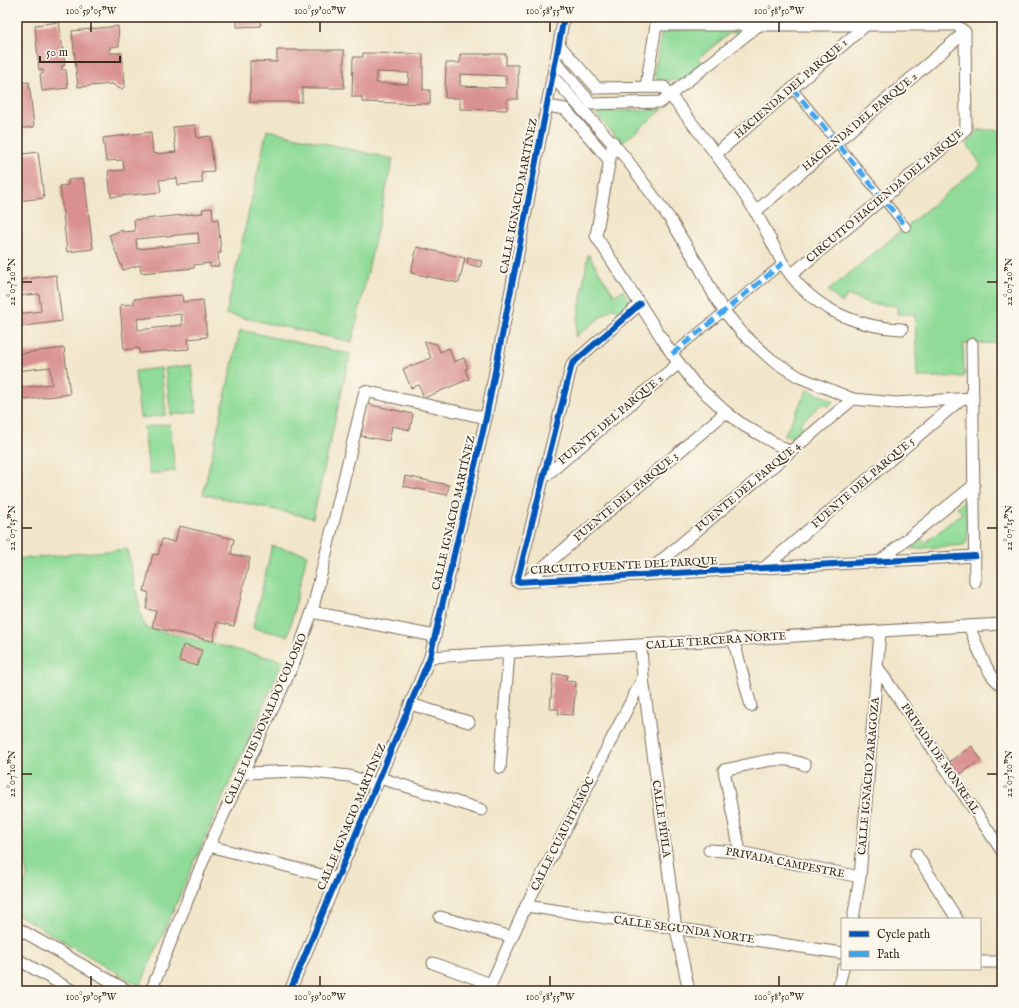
<svg xmlns="http://www.w3.org/2000/svg" width="1019" height="1008" font-family="'IM FELL English',serif">
<style>
.green{fill:#90db98;stroke:#66825b}
.building{fill:#d99291;fill-rule:evenodd}
.lines{fill:none;stroke-linecap:round;stroke-linejoin:round}
.pedestrian-casing{stroke:#7b6c5a;stroke-width:10}
.minor-casing{stroke:#7b6c5a;stroke-width:13}
.pedestrian{stroke:#fff;stroke-width:8}
.minor{stroke:#fff;stroke-width:11}
.quiet{stroke:#3fa3ea;stroke-width:5;stroke-dasharray:10 5;stroke-linecap:butt}
.cycleway-casing{stroke:#fbf7ec;stroke-width:8}
.cycleway{stroke:#0057b8;stroke-width:6}
.ticks{fill:none;stroke:#3b2a1e;stroke-width:1.5}
.labels{text-anchor:middle;dominant-baseline:central;stroke-width:4;stroke-linejoin:round;paint-order:stroke}
.street-label{font-size:11px;fill:#3b2a1e;stroke:#fbf7ec}
.neatline{fill:none;stroke:#3b2a1e;stroke-width:1.5}
.ticks-label{font-size:10px;text-anchor:middle;fill:#3b2a1e}
</style>
<rect width="100%" height="100%" fill="#fbf7ec"/>
<filter id="ink" filterUnits="userSpaceOnUse"><feTurbulence type="fractalNoise" baseFrequency=".025" numOctaves="2"/><feDisplacementMap in="SourceGraphic" scale="8" xChannelSelector="R" yChannelSelector="G"/><feConvolveMatrix kernelMatrix="1 2 1 2 8 2 1 2 1" color-interpolation-filters="sRGB"/></filter>
<filter id="wash" filterUnits="userSpaceOnUse"><feTurbulence type="fractalNoise" baseFrequency=".012" numOctaves="4" result="noise"/><feDisplacementMap in="SourceGraphic" scale="16" xChannelSelector="R" yChannelSelector="G"/><feGaussianBlur stdDeviation="0.9" result="paint"/><feColorMatrix in="noise" values="0 0 0 0 0 0 0 0 0 0 0 0 0 0 0 0 0 1.4 0 .05"/><feComposite in="paint" operator="in"/></filter>
<g filter="url(#wash)">
<rect width="100%" height="100%" fill="#f1e6ca"/>
<g class="green">
<path d="M736,28L739,31L737,36L732,31L699,58L703,64L684,80L659,81L654,76L662,30Z"/>
<path d="M663,109L622,143L594,112Z"/>
<path d="M267,130L393,159L352,342L226,314Z"/>
<path d="M978,130H1002V343L963,344L964,377H917L915,314H897V306L872,304L847,295L842,303L828,291L981,165L967,144Z"/>
<path d="M588,254L614,295L623,290L629,299L627,305L618,313L614,307L575,337Z"/>
<path d="M240,330L350,354L313,518L203,494Z"/>
<path d="M191,365L197,412L171,415L165,368Z"/>
<path d="M161,368L166,415L140,418L135,371Z"/>
<path d="M807,390L834,401L827,407L823,403L800,423L803,428L792,437L784,436Z"/>
<path d="M170,424L175,471L149,474L144,427Z"/>
<path d="M965,500L967,501V542L964,545L911,549L909,546L920,537L925,543L962,513L957,507Z"/>
<path d="M272,546L307,554L288,636L253,628Z"/>
<path d="M127,549L144,627L283,661L140,986L17,914V897L27,878L17,750V559Z"/>
</g>
<g id="blocks">
<g class="building">
<path d="M237,17H261V26L237,27Z"/>
<path d="M59,22L65,65L62,66V70H66L68,88L42,91L40,74H43V70H39L35,25Z"/>
<path d="M118,26L119,46L110,47V53H122L125,86L122,89L117,88L113,84L78,87L72,31Z"/>
<path d="M277,50H344V88H302V102H250V61L277,62Z"/>
<path d="M363,53L423,54V90H430V104L362,102V97H352L353,57H363ZM376,72L409,73L408,84L376,83Z"/>
<path d="M460,54H506V65H518V99H507V110L460,109V98H445L446,63H460ZM460,74L506,76V88L460,86Z"/>
<path d="M29,82L34,127L17,129V83Z"/>
<path d="M195,125L197,138L210,136L214,171L201,172L203,183L178,185L177,178L159,180L161,192L111,197L108,171L124,170L123,160L106,161L103,138L151,132L153,154L176,152L173,127Z"/>
<path d="M23,151V154L38,152L44,198L17,201V184L24,183L22,170L17,171V152Z"/>
<path d="M83,178L84,184H85L93,249L67,252L60,186L68,185V180Z"/>
<path d="M212,208L213,220L218,219L221,253H218L219,266L210,267V263L194,265V268L141,273L140,265L123,270L109,235L122,230L123,232L135,231L134,220L203,213L202,209ZM198,233L199,243L137,249L136,239Z"/>
<path d="M417,247L465,258L459,283L411,273Z"/>
<path d="M468,258L482,261L480,267L467,264Z"/>
<path d="M56,275L62,321L17,327V314L41,311L39,294L17,296V280Z"/>
<path d="M182,295L183,302L203,300L207,337L188,339L189,349L139,353V348L124,350L120,305L134,304V299ZM181,314L182,325L138,330L137,319Z"/>
<path d="M424,341L437,344L440,352L449,348L454,362L464,358L468,368L465,369L469,379L424,398L419,385L411,388L403,369L431,358Z"/>
<path d="M64,348L70,394L17,401V388L52,384L50,367L17,371V354Z"/>
<path d="M367,404L413,414L410,430L392,426L389,441L361,436Z"/>
<path d="M405,476L449,485L447,495L403,486Z"/>
<path d="M179,526L234,539L231,554L250,558L234,626L217,622L213,641L152,627L156,611L146,609L149,593L144,591L153,554L158,555L162,539L175,542Z"/>
<path d="M183,645L202,650L197,666L179,661Z"/>
<path d="M553,674L567,675L566,681L576,682L573,715L558,714L559,709H550Z"/>
<path d="M972,746L981,760L956,777L947,763Z"/>
</g>
</g>
</g>
<g filter="url(#ink)">
<use href="#blocks" fill-opacity="0" stroke="#7b6c5a" stroke-width="1"/>
<g class="lines">
<defs>
<g id="pedestrian">
<path d="M792,88L906,227"/>
<path d="M672,354L783,263"/>
</g>
<g id="minor">
<path d="M759,25L670,95C700,133 729,170 755,211C765,228 773,245 782,262C808,306 853,327 902,329"/>
<path d="M556,62L592,104L661,102L670,95L664,87L597,88L559,45"/>
<path d="M553,77L625,157L670,219L700,268L715,297L724,311L743,334L772,360L799,377L853,399L896,403L973,398"/>
<path d="M646,87L656,25H956L965,32L966,129L791,275"/>
<path d="M547,106L565,109L609,160"/>
<path d="M613,142L596,236L672,354L694,383L726,412L743,425L790,452"/>
<path d="M716,154L866,25"/>
<path d="M755,212L965,32"/>
<path d="M640,304L572,364L517,582L975,556"/>
<path d="M972,344L975,582"/>
<path d="M543,478L679,363"/>
<path d="M880,561L974,485"/>
<path d="M764,568L961,399"/>
<path d="M644,575L853,399"/>
<path d="M527,581L726,412"/>
<path d="M312,612L435,636"/>
<path d="M969,626C976,642 987,678 1002,685"/>
<path d="M733,638L751,706"/>
<path d="M641,646L643,678L676,929L689,991"/>
<path d="M430,657L1002,624"/>
<path d="M878,668L1002,851"/>
<path d="M410,704L469,722"/>
<path d="M500,768L509,652"/>
<path d="M243,773L302,771L349,776L377,785"/>
<path d="M380,778L482,810"/>
<path d="M209,846L337,879"/>
<path d="M709,850L740,852L860,877"/>
<path d="M740,852L724,770C750,765 780,753 805,765"/>
<path d="M916,854L957,919"/>
<path d="M526,906L842,953"/>
<path d="M440,917L512,937"/>
<path d="M853,919L860,877L880,632"/>
<path d="M17,928L128,991"/>
<path d="M17,959L73,991"/>
<path d="M980,962H1002"/>
<path d="M433,963L491,984"/>
<path d="M151,991L209,846L293,665L312,612L365,391L486,418"/>
<path d="M290,991L430,657L486,418L564,17"/>
<path d="M488,991L526,906L643,678"/>
<path d="M837,991L843,969"/>
</g>
</defs>
<use href="#pedestrian" class="pedestrian-casing"/>
<use href="#minor" class="minor-casing"/>
<use href="#pedestrian" class="pedestrian"/>
<use href="#minor" class="minor"/>
<g class="quiet">
<path d="M792,88L906,227"/>
<path d="M672,354L783,263"/>
</g>
<defs>
<g id="cycleway">
<path d="M640,304L572,364L517,582L975,556"/>
<path d="M290,991L430,657L486,418L564,17"/>
</g>
</defs>
<use href="#cycleway" class="cycleway-casing"/>
<use href="#cycleway" class="cycleway"/>
</g>
</g>
<path class="ticks" d="M91,22V32M320,22V32M550,22V32M779,22V32M22,282H32M987,282H997M22,528H32M987,528H997M22,774H32M987,774H997M91,976V986M320,976V986M550,976V986M779,976V986"/>
<g class="labels">
<g class="street-label">
<text transform="translate(791 89) rotate(-41)">HACIENDA DEL PARQUE 1</text>
<text transform="translate(860 122) rotate(-40)">HACIENDA DEL PARQUE 2</text>
<text transform="translate(519 196) rotate(-79)">CALLE IGNACIO MARTÍNEZ</text>
<text transform="translate(885 196) rotate(-40)">CIRCUITO HACIENDA DEL PARQUE</text>
<text transform="translate(611 420) rotate(-40)">FUENTE DEL PARQUE 2</text>
<text transform="translate(863 483) rotate(-41)">FUENTE DEL PARQUE 5</text>
<text transform="translate(748 487) rotate(-40)">FUENTE DEL PARQUE 4</text>
<text transform="translate(626 497) rotate(-40)">FUENTE DEL PARQUE 3</text>
<text transform="translate(454 513) rotate(-77)">CALLE IGNACIO MARTÍNEZ</text>
<text transform="translate(624 566) rotate(-3)">CIRCUITO FUENTE DEL PARQUE</text>
<text transform="translate(716 641) rotate(-4)">CALLE TERCERA NORTE</text>
<text transform="translate(266 719) rotate(-66)">CALLE LUIS DONALDO COLOSIO</text>
<text transform="translate(940 759) rotate(56)">PRIVADA DE MONREAL</text>
<text transform="translate(869 776) rotate(-85)">CALLE IGNACIO ZARAGOZA</text>
<text transform="translate(352 817) rotate(-67)">CALLE IGNACIO MARTÍNEZ</text>
<text transform="translate(661 819) rotate(82)">CALLE PÍPILA</text>
<text transform="translate(563 834) rotate(-63)">CALLE CUAUHTÉMOC</text>
<text transform="translate(785 863) rotate(11)">PRIVADA CAMPESTRE</text>
<text transform="translate(684 930) rotate(8)">CALLE SEGUNDA NORTE</text>
</g>
</g>
<rect width="1019" height="1008" fill="none" stroke="#fbf7ec" stroke-width="44"/>
<rect x="841" y="918" width="140" height="52" fill="#fbf7ec" stroke="#aea59a"/>
<rect x="849" y="931" width="20" height="6" fill="#0057b8" stroke="#aea59a"/>
<text x="877" y="938" font-size="12" fill="#3b2a1e">Cycle path</text>
<rect x="849" y="951" width="20" height="6" fill="#3fa3ea" stroke="#aea59a"/>
<text x="877" y="958" font-size="12" fill="#3b2a1e">Path</text>
<path d="M40 56v6h80v-6" fill="none" stroke="#3b2a1e" stroke-width="2"/>
<text x="46" y="56" font-size="12" fill="#3b2a1e" stroke="#fbf7ec" stroke-width="3" paint-order="stroke">50 m</text>
<rect x="22" y="22" width="975" height="964" class="neatline"/>
<g class="ticks-label">
<text x="91" y="14">100°59'05"W</text>
<text x="320" y="14">100°59'00"W</text>
<text x="550" y="14">100°58'55"W</text>
<text x="779" y="14">100°58'50"W</text>
<text transform="translate(11 282) rotate(-90)" y="4">22°07'20"N</text>
<text transform="translate(1008 282) rotate(-90)" y="4">22°07'20"N</text>
<text transform="translate(11 528) rotate(-90)" y="4">22°07'15"N</text>
<text transform="translate(1008 528) rotate(-90)" y="4">22°07'15"N</text>
<text transform="translate(11 774) rotate(-90)" y="4">22°07'10"N</text>
<text transform="translate(1008 774) rotate(-90)" y="4">22°07'10"N</text>
<text x="91" y="1000">100°59'05"W</text>
<text x="320" y="1000">100°59'00"W</text>
<text x="550" y="1000">100°58'55"W</text>
<text x="779" y="1000">100°58'50"W</text>
</g>
</svg>
